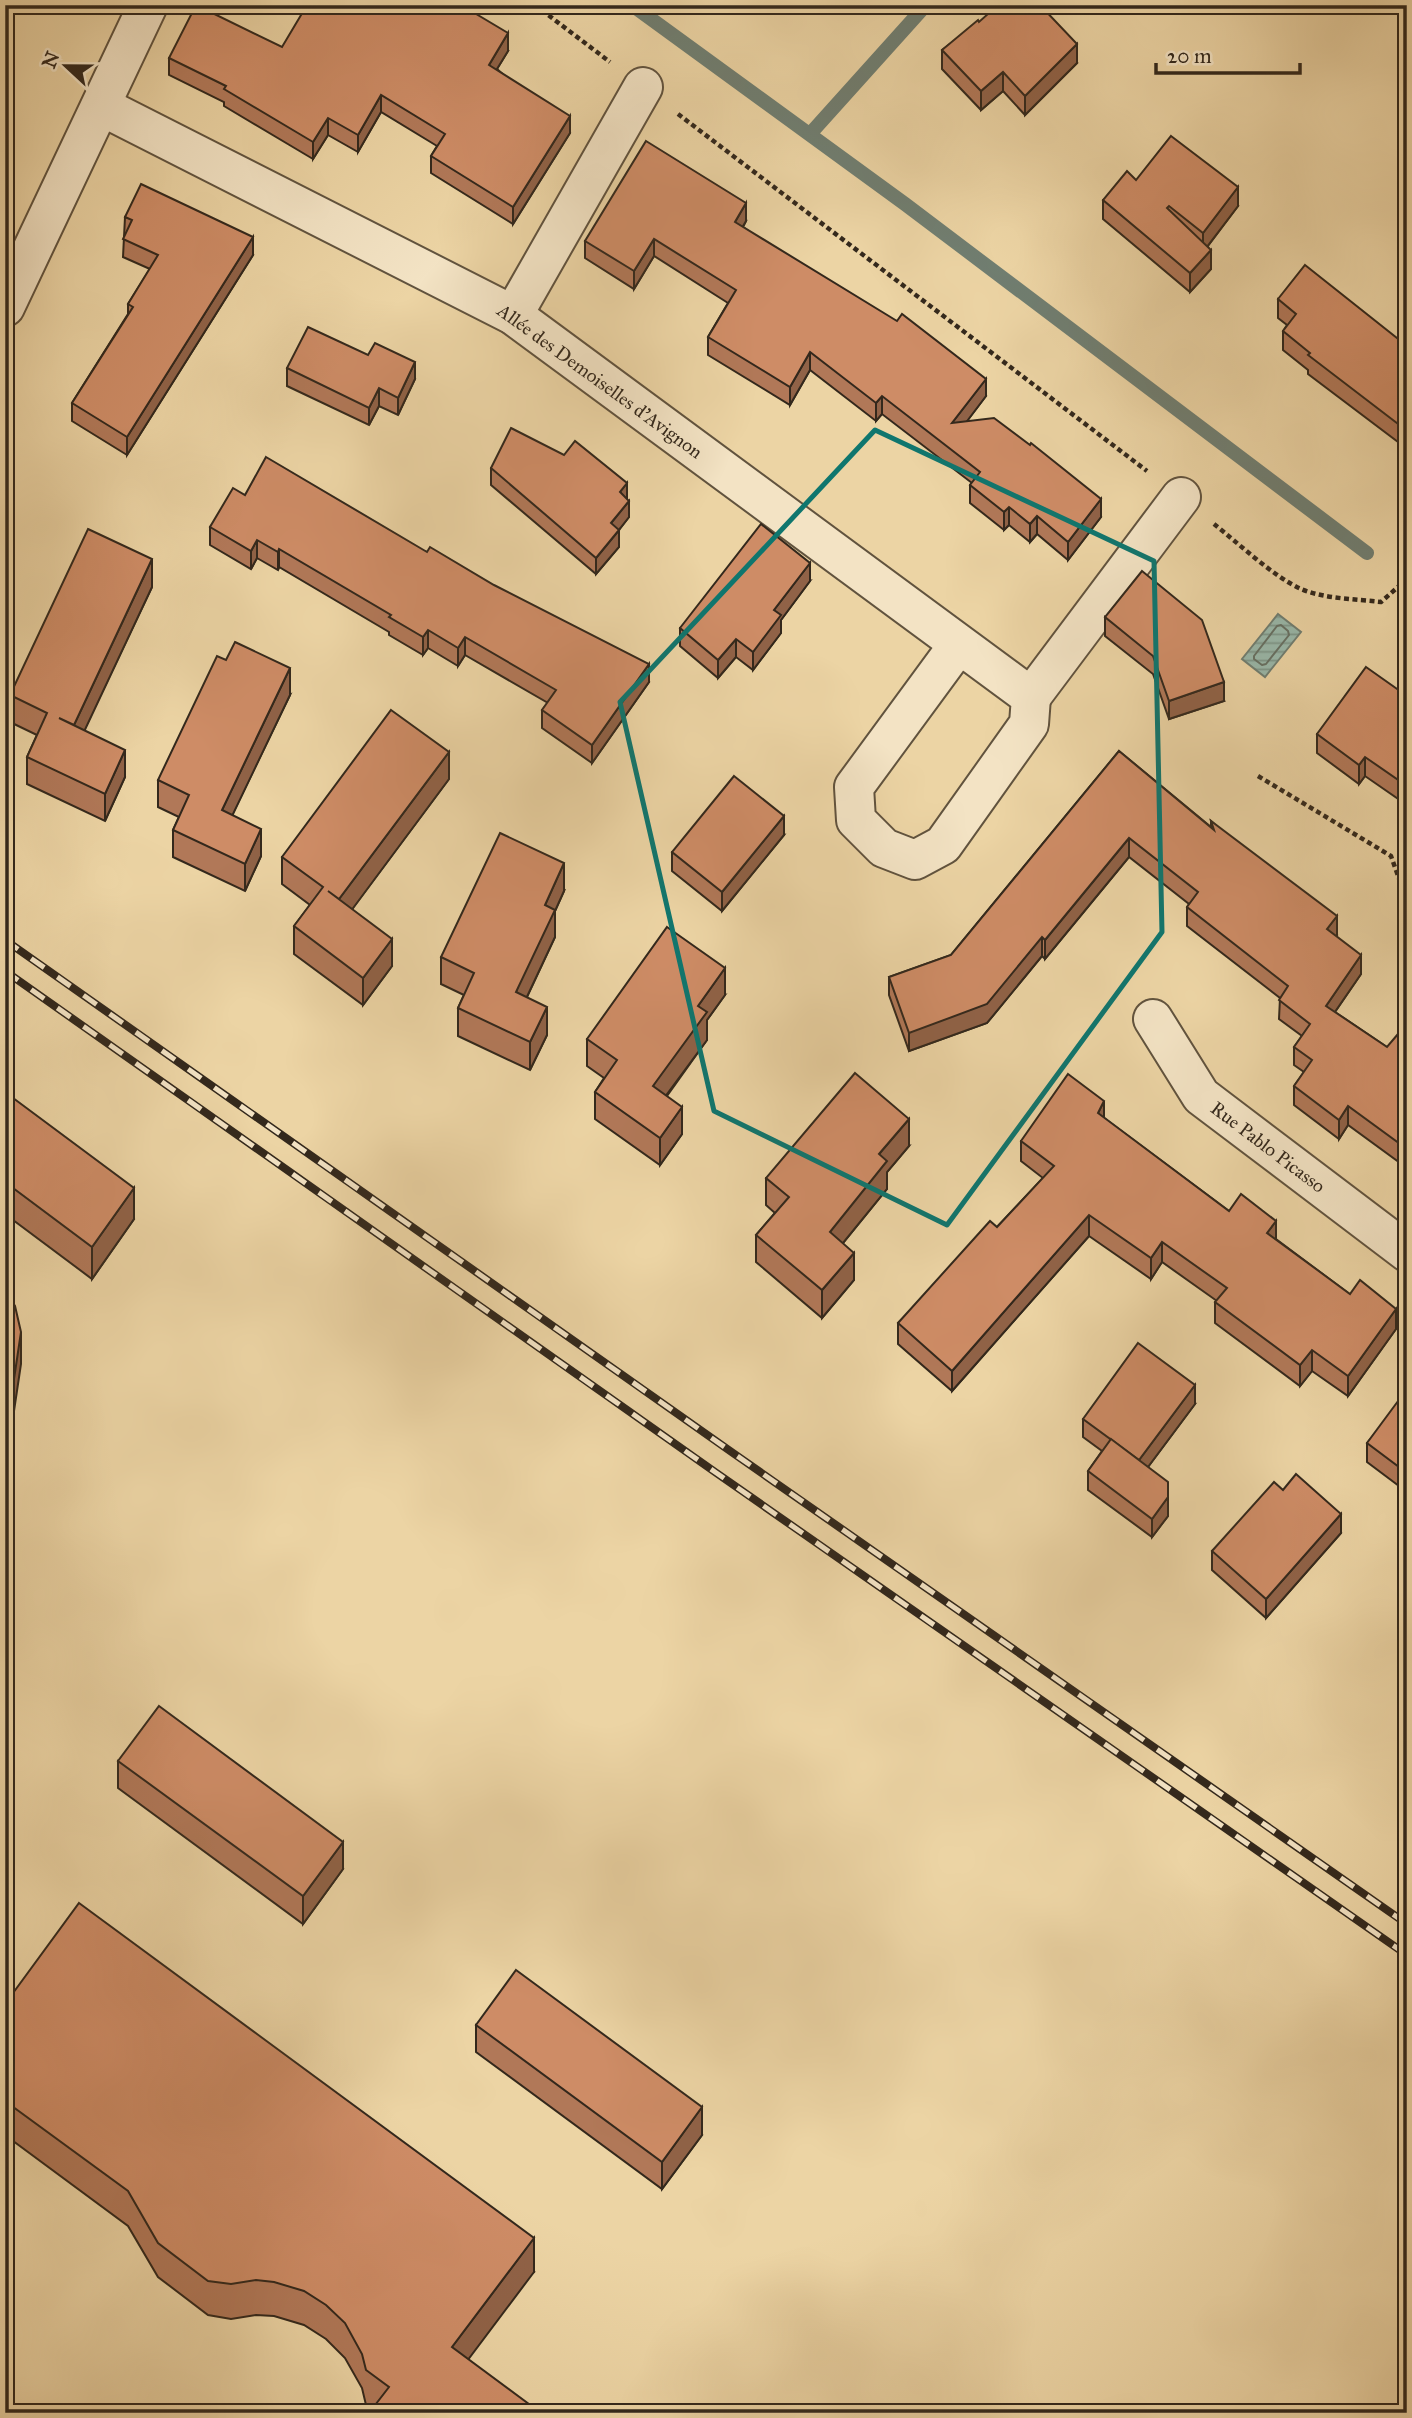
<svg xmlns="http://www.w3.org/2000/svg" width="1412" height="2418" font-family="'IM FELL Great Primer',serif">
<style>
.water{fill:url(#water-rules);stroke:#707e71;stroke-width:2}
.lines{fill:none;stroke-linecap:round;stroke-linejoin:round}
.shore{stroke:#667063;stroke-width:2}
.stream{stroke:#707e71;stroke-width:14}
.minor-casing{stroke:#61533e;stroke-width:42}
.path{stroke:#33281c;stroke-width:4.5;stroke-dasharray:5 3.5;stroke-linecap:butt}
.minor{stroke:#f3e3c4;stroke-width:38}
.rail-casing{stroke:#33281c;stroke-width:8}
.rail{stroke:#f3e3c4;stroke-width:5;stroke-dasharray:16;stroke-linecap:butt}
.wall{fill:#b17858;stroke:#33281c;stroke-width:2}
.shaded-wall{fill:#906247;stroke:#33281c;stroke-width:2}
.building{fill:#ce8c66;stroke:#33281c;stroke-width:2}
.marked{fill:none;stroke:#0f766e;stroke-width:5;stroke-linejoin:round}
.labels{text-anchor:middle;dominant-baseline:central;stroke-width:6;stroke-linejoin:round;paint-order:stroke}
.street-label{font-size:19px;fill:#33281c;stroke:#f3e3c4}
</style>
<defs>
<pattern id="water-rules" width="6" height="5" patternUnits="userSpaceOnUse" patternTransform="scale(1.75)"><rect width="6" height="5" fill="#99b8aa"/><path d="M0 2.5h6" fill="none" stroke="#7d968a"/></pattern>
</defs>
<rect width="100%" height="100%" fill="#ecd4a4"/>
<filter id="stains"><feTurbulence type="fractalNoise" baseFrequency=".00286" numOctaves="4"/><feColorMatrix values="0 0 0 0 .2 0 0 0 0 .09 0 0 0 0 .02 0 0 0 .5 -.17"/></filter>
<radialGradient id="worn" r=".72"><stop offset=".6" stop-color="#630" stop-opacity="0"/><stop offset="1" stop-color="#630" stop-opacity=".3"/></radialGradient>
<path class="water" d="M1278,614L1301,632L1265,677L1242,659Z"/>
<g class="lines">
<path class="shore" d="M1281,625L1288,631L1289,635L1266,664L1262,665L1254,659V656L1277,626Z"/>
<g class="stream">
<path d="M632,5L905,204L1367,553"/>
<path d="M810,134L926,5"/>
</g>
<defs>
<g id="minor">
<path d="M101,106L513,315L1031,697L1029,724L943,845L915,860L884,848L856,820L854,787L959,644"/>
<path d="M5,307L148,5"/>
<path d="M513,315L643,87"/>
<path d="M1031,697L1181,497"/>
<path d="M1153,1019L1201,1096L1407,1252"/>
</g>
</defs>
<use href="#minor" class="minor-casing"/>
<g class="path">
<path d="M535,5L610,62"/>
<path d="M678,114L1147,471"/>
<path d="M1214,524C1238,543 1274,577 1301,589C1325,599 1356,599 1381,602L1407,579"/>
<path d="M1258,776L1391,856L1407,901"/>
</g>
<use href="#minor" class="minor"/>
<defs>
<g id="rail">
<path d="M5,940L733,1453L1407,1924"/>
<path d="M5,971L715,1472L1407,1955"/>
</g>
</defs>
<use href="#rail" class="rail-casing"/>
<use href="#rail" class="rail"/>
</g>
<g class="wall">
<path d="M979,22L1077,63L1025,115L1003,91L981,110L942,69V50Z"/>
<path d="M282,47L508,51L497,69L570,133L513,224L431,173V156L437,146L381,112L358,152L328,135L313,159L224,106V102L169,75V58Z"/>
<path d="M1136,180L1238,206L1208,246L1211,269L1190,292L1103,219V200Z"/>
<path d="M125,217L253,255L127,455L72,421V403L128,314V304L150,269L123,257Z"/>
<path d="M746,221L743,227L986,396L967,421L1101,517L1068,560L1037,534L1030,542L1009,525L1004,530L970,503V485L972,483L882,414L876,421L810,370L790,405L708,355V337L728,303L654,256L634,289L585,258V241Z"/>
<path d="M1278,299L1407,346L1406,448L1308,374V370L1283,350V331L1287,325L1278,318Z"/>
<path d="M368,355L415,379L398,415L379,406L369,425L287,386V368Z"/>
<path d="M564,455L627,499L629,517L619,530V547L596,574L491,485V468Z"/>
<path d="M245,495L427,552L649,682L592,763L542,728V710L548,703L465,655L458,666L428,648L423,655L389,635V632L279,567L278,570L257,558L251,569L210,545V527Z"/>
<path d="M810,581L781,620V633L753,670L736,657L718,678L680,646V628Z"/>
<path d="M152,587L84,730L125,777L105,821L27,784V757L37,735L10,722V695Z"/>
<path d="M1105,617L1224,701L1169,719L1153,674L1105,636Z"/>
<path d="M290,695L232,815L261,856L245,891L173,857V830L179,817L158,807V780Z"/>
<path d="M1407,696V805L1365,776L1359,784L1317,753V734Z"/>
<path d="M1119,751L1211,827V821L1337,935L1336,936L1361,974L1335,1012L1387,1047L1407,1041V1168L1348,1125L1339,1139L1294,1105V1086L1304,1072L1294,1065V1047L1302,1036L1279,1019L1280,998L1187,926V907L1189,904L1129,857L1045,959L1042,956L987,1023L909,1051L889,995V977L951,955Z"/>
<path d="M449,779L352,909L392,966L363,1005L294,954V926L310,905L282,884V857Z"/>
<path d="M784,835L722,911L672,871V852Z"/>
<path d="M564,891L555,911V937L527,997L547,1035L530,1070L458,1036V1008L464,995L441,984V957Z"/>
<path d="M725,995L707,1020V1040L667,1096L682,1134L660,1165L595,1119V1092L604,1078L587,1066V1039Z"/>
<path d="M5,1092L134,1219L92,1279L5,1214Z"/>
<path d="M1104,1118L1229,1211L1276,1239L1396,1329L1348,1396L1312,1371L1300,1386L1215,1323V1302L1217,1301L1162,1262L1151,1279L1089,1236L952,1391L898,1344V1323L997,1227L1043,1178L1021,1161V1141Z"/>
<path d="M909,1146L887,1172V1189L843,1243L854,1280L822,1318L756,1262V1235L775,1213L766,1205V1178Z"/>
<path d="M1407,1395V1492L1367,1462V1443Z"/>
<path d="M1195,1404L1148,1467L1168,1516L1152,1537L1088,1490V1471L1102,1451L1083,1437V1419Z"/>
<path d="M1283,1490L1341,1533L1266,1618L1212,1570V1551Z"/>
<path d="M1407,1687V1708L1406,1707V1688Z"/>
<path d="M118,1761L343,1869L303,1924L118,1788Z"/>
<path d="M5,2004L534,2272L372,2409L366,2405L362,2388L345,2358L326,2339L304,2325L274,2316L256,2315L231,2319L208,2315L158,2277L128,2226L5,2135Z"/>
<path d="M476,2025L702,2135L662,2189L476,2052Z"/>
</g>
<g class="shaded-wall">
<path d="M508,33V51L489,82V65Z"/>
<path d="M1077,44V63L1025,115V96Z"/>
<path d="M1003,72V91L981,110V91Z"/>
<path d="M381,95V112L358,152V135Z"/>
<path d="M570,116V133L513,224V207Z"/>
<path d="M328,118V135L313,159V142Z"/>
<path d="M1238,187V206L1203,252V233Z"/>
<path d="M746,203V221L735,240V222Z"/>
<path d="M253,237V255L127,455V437Z"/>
<path d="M654,239V256L634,289V271Z"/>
<path d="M1211,250V269L1190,292V273Z"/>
<path d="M810,352V370L790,405V387Z"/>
<path d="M415,362V379L398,415V398Z"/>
<path d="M986,379V396L952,441V423Z"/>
<path d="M379,388V406L369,425V408Z"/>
<path d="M882,396V414L876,421V403Z"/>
<path d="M627,483V500L620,492Z"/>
<path d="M1101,499V517L1068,560V542Z"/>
<path d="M629,501V517L611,540V523Z"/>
<path d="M1009,507V525L1004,530V512Z"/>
<path d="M1037,516V534L1030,542V524Z"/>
<path d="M619,530V547L596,574V558Z"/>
<path d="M257,540V558L251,569V551Z"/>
<path d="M279,549V567L278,570V552Z"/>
<path d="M152,559V587L74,753V725Z"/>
<path d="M810,563V581L781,620V633L753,670V652L774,610Z"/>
<path d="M428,630V648L423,655V637Z"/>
<path d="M465,637V655L458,666V648Z"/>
<path d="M736,639V657L718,678V660Z"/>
<path d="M649,664V682L592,763V745Z"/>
<path d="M290,668V695L222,837V810Z"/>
<path d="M1224,682V701L1169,719V701Z"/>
<path d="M125,750V777L105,821V794Z"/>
<path d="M449,752V779L339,927V899Z"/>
<path d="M1365,757V776L1359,784V765Z"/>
<path d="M784,816V835L722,911V892Z"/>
<path d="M261,829V856L245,891V864Z"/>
<path d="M1129,838V857L1045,959V940Z"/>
<path d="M564,863V891L555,911V937L516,1020V992L545,905Z"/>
<path d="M1337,916V935L1327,948V929Z"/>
<path d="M1042,937V956L987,1023L909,1051V1033Z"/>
<path d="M392,939V966L363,1005V978Z"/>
<path d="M1361,955V974L1326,1025V1006Z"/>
<path d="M725,968V995L707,1020V1040L653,1113V1086L698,1006Z"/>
<path d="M547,1007V1035L530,1070V1042Z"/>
<path d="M1104,1101V1122L1098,1113Z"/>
<path d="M1348,1106V1125L1339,1139V1120Z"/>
<path d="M682,1107V1134L660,1165V1138Z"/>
<path d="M909,1119V1146L887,1172V1189L830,1259V1232L879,1154Z"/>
<path d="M134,1188V1219L92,1279V1247Z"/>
<path d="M1089,1215V1236L952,1391V1371Z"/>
<path d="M1276,1221V1241L1267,1233Z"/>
<path d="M1162,1242V1262L1151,1279V1258Z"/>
<path d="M854,1253V1280L822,1318V1290Z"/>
<path d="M7,1272V1304L5,1306V1274Z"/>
<path d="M1396,1309V1329L1348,1396V1376Z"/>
<path d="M21,1332V1364L14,1411L5,1421V1389Z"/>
<path d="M1312,1350V1371L1300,1386V1365Z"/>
<path d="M1195,1385V1404L1139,1479V1460Z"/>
<path d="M1168,1497V1516L1152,1537V1519Z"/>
<path d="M1341,1514V1533L1266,1618V1599Z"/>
<path d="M343,1842V1869L303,1924V1896Z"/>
<path d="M702,2107V2135L662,2189V2162Z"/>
<path d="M534,2238V2272L452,2381V2347Z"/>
</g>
<g class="building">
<path d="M196,5L282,47L307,5H461L508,33L489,65L570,116L513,207L431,156L445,134L381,95L358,135L328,118L313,142L224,89L226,86L169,58Z"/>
<path d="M998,5H1040L1077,44L1025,96L1003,72L981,91L942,50L978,20L979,22Z"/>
<path d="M1171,136L1238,187L1203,233L1169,206L1167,208L1211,250L1190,273L1103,200L1127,171L1136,180Z"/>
<path d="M646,141L746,203L735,222L897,321L902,314L986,379L952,423L994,418L1030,445L1031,443L1101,499L1068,542L1037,516L1030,524L1009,507L1004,512L970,485L980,472L882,396L876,403L810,352L790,387L708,337L736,290L654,239L634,271L585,241Z"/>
<path d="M141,184L253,237L127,437L72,403L133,307L128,304L158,255L123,239L132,220L125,217Z"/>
<path d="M1305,265L1407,346L1406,430L1308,355L1310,353L1283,331L1296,314L1278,299Z"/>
<path d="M308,327L368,355L375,343L415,362L398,398L379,388L369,408L287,368Z"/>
<path d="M511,428L564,455L575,441L627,483L620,492L629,501L611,523L619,530L596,558L491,468Z"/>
<path d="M266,457L427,552L430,547L494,585L649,664L592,745L542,710L556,690L465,637L458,648L428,630L423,637L389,617L391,615L279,549L278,552L257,540L251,551L210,527L233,488L245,495Z"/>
<path d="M761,524L810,563L774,610L781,615L753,652L736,639L718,660L680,628Z"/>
<path d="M88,529L152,559L74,725L59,718L125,750L105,794L27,757L47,713L10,695Z"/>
<path d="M1142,571L1202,620L1224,682L1169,701L1153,656L1105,617Z"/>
<path d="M235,642L290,668L222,810L261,829L245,864L173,830L189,795L158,780L217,656L226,660Z"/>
<path d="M1366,667L1407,696V786L1365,757L1359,765L1317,734Z"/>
<path d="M391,710L449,752L339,899L328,891L392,939L363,978L294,926L323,887L282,857Z"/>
<path d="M1119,751L1214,830L1211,821L1337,916L1327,929L1361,955L1326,1006L1387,1047L1398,1034L1407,1041V1149L1348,1106L1339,1120L1294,1086L1312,1060L1294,1047L1310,1024L1279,1000L1288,986L1187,907L1198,892L1129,838L1045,940L1042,937L987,1004L909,1033L889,977L951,955Z"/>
<path d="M734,776L784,816L722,892L672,852Z"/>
<path d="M500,833L564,863L545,905L555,910L516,992L547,1007L530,1042L458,1008L474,973L441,957Z"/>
<path d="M667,927L725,968L698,1006L707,1012L653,1086L682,1107L660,1138L595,1092L617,1060L587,1039Z"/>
<path d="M855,1073L909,1119L879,1154L887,1161L830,1232L854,1253L822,1290L756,1235L789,1197L766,1178Z"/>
<path d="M1068,1074L1104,1101L1098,1113L1229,1211L1241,1194L1276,1221L1267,1233L1350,1294L1360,1280L1396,1309L1348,1376L1312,1350L1300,1365L1215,1302L1227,1288L1162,1242L1151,1258L1089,1215L952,1371L898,1323L990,1221L997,1227L1054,1166L1021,1141Z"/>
<path d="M5,1092L134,1188L92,1247L5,1182Z"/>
<path d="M5,1290L15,1306L21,1332L14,1379L5,1389Z"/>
<path d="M1138,1343L1195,1385L1139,1460L1083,1419Z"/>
<path d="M1404,1393L1407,1395V1473L1367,1443Z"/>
<path d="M1111,1439L1168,1482V1497L1152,1519L1088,1471Z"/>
<path d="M1296,1474L1341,1514L1266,1599L1212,1551L1274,1482L1283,1490Z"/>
<path d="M159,1706L343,1842L303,1896L118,1761Z"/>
<path d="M79,1903L534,2238L452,2347L541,2413H369L389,2387L366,2370L362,2354L345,2323L326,2305L304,2291L274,2282L256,2280L231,2284L208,2281L158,2243L128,2191L5,2101V2004Z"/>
<path d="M516,1970L702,2107L662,2162L476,2025Z"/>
</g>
<path class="marked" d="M875,430L1154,561L1162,932L947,1225L714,1111L620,702Z"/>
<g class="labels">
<g class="street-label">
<text transform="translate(600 381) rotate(36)">Allée des Demoiselles d'Avignon</text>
<text transform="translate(1268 1147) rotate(37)">Rue Pablo Picasso</text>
</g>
</g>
<rect width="1412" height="2418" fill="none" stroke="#ecd4a4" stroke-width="28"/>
<rect x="7" y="7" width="1398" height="2404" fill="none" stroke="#33281c" stroke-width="3.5"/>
<rect x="14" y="14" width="1384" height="2390" fill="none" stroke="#33281c" stroke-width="2"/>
<g transform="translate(66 66) rotate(292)" stroke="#f3e3c4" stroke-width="5" paint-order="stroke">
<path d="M0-5L12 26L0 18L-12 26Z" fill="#33281c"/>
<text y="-10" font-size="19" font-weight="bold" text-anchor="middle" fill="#33281c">N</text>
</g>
<path d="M1156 63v10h144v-10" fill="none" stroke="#33281c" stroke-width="3.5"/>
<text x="1167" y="63" font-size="21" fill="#33281c" stroke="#f3e3c4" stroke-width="5" paint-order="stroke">20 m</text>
<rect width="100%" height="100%" filter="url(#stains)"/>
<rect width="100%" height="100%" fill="url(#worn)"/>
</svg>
